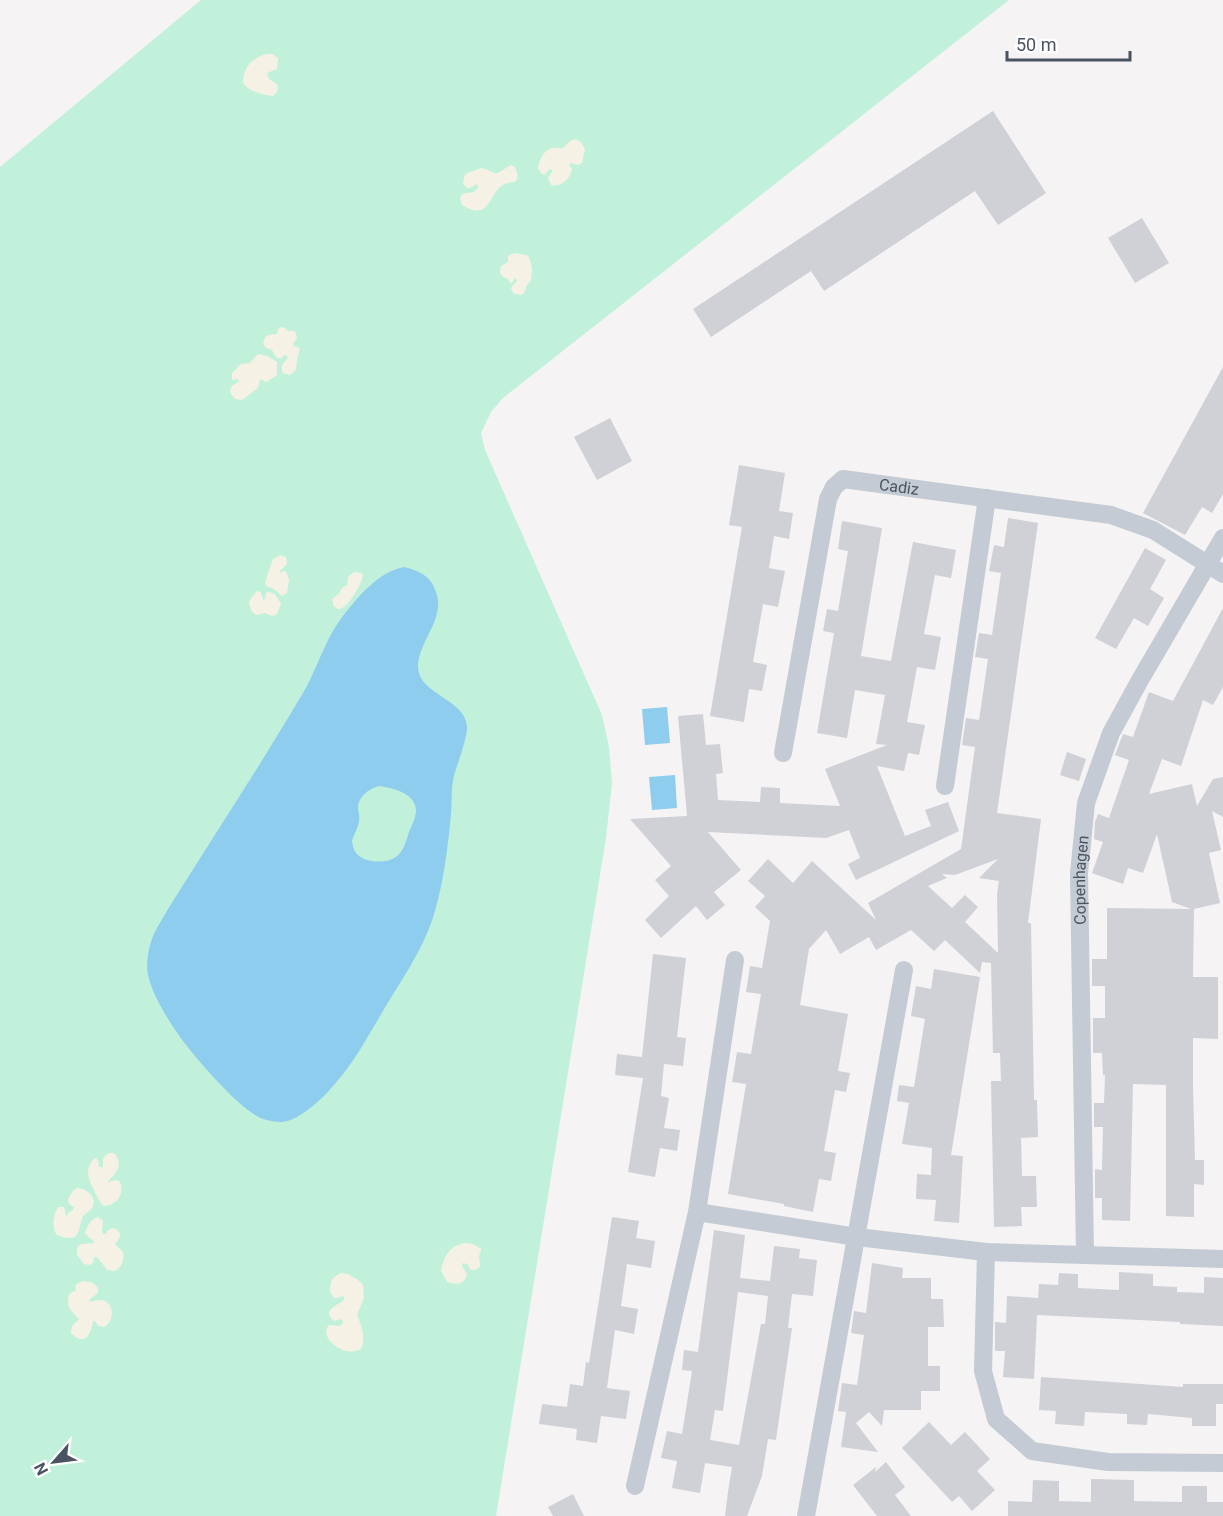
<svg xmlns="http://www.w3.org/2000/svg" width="1223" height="1516" font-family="Roboto,sans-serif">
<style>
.green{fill:#c2f1db}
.sand{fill:#f5f2e5}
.water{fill:#8fcdee;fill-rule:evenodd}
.building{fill:#cfd1d7;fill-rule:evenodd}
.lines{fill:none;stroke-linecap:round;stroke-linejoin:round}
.minor{stroke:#c4cbd4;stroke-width:18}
.labels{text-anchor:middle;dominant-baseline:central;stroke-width:5;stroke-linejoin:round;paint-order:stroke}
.street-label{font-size:16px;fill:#4a5361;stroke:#fff}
</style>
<rect width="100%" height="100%" fill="#f5f3f3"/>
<path class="green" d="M201,0H1009L503,398L491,412L481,433L485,450L602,715L609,747L612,783L606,838L496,1516H0V167Z"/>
<g class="sand">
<path d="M267,54H272L278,58L277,69L267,73L269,79L278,85L277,92L273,96C263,95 248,91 243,83C243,67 252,58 267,54Z"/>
<path d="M575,139L581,142L585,149L582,163L578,165L571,163L569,165L572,169C570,179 561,188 551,185L548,178L553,170L550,169L544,175L541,173L538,168C539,160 544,150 552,148C556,147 559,149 563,148L570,141Z"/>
<path d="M511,165C517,167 519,176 516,181C512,183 507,182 503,185C487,195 491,222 462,205L460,199L462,194L474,192L479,187L476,184C472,188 467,191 463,183L465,174L481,168L486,169L494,173H498Z"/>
<path d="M514,253L526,255L529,257L532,268L531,280L527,285L524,293L521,295L514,294L511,289L512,286L517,281L516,278H515L512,283H510L508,279L502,276L500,272L501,266L508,262V256Z"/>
<path d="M281,327L285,328L288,331H295L297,338L293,344L294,346L300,348L297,359L296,370L290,375L283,373C280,365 283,364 288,358L287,356L284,355L281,359L276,357L272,350L266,348L263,344L265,337L269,335L277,334L278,329Z"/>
<path d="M258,354L267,356L277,362V375L266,382L260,379L258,388L242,400L235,399L231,394L230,390L232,386L239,381L237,379L232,380V373L241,364L250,363Z"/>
<path d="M280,555L286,557L287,564L279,572L281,573L283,571H286L289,580L287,593L282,596L274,589L266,586L265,582L273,559Z"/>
<path d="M354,572L361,573L363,575C362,583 348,609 339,609C337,609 336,607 334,607L332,599L339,594L342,588L347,585L348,577Z"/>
<path d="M257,591L261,592L263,600L265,599L266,593L268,592L275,594L281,604L277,614L272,616L265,613L257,615L252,612L249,603L251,598Z"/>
<path d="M109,1153H114C123,1163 118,1172 109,1180L108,1182L117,1180L120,1182C125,1194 117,1205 104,1206C99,1202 97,1196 94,1190C88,1178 84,1168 95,1158L98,1160L99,1167H103V1158Z"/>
<path d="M77,1188C85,1188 99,1197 92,1208C90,1212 84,1213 82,1218C80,1225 80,1231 75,1237C68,1239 62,1238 56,1234C52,1225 53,1216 58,1207H64L66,1216L69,1212L73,1210L74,1207L69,1204L68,1199L73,1191Z"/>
<path d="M98,1217L103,1221L102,1231L103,1234H106L108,1230L113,1228C123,1231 121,1238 115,1244L123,1252C124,1259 123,1267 115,1271L107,1270L97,1257H94L93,1263L90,1265L84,1264L77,1255C76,1240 85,1245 94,1243L93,1240L88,1237L85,1233C87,1226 91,1219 98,1217Z"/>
<path d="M466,1243L473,1244L481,1249C481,1251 480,1254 479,1256C479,1264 484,1269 471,1270L467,1264L463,1263L462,1266L467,1274C465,1285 456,1285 447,1282L441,1271C444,1256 450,1245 466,1243Z"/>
<path d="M340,1273L348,1274L358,1280L363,1285L364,1298L357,1315C362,1327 365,1335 362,1348C347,1360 317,1338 329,1325L340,1326L343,1323L342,1319L334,1321C321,1310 337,1306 344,1300V1297L342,1296L338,1298H335C328,1293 330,1286 332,1279Z"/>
<path d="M84,1281L93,1283L98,1288V1293L90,1299L89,1302C93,1301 96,1300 100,1300C114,1300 116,1321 104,1327L98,1326L95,1321H93C91,1334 85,1347 71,1333L72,1326L79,1319C71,1309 66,1310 69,1294L76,1290L75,1287L76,1284Z"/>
</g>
<g class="water">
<path d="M405,567C421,572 431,576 436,592C446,619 418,641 418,667C419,695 464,698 467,726C468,736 457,765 454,776C451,788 452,801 451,814C448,846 444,880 435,911C425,947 402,979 383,1011C368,1036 354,1063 334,1085C323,1098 299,1121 282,1122C276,1122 269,1121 263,1119C240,1110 199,1062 183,1041C170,1023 153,997 148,975C146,966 148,951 151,942C154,931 162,920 168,909C213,837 260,766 303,693C317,669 324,642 340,620C356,599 378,571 405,567ZM379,786C393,788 415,793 416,810C416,817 412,825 409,832C406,841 404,851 396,857C386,864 365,863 357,854C353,850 353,845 352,841C354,834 358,828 359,822C360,816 358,811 358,806C360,795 369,789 379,786Z"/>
<path d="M667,707L670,743L645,745L642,709Z"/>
<path d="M675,775L677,808L652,810L649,777Z"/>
</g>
<g class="building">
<path d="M993,111L1046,193L998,225L975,191L824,291L811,271L711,337L693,309Z"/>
<path d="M1142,218L1169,263L1135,283L1108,238Z"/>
<path d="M1223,367V494L1212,513L1202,507L1185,535L1143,513Z"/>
<path d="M610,418L632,461L597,480L574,437Z"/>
<path d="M739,465L785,473L779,511L793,513L789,539L774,536L769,568L785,571L778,607L763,604L753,662L767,665L762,691L749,689L744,722L710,716L742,527L729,525Z"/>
<path d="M1008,518L1038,523L997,813L1041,819L1028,923H1031L1034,1100H1037L1038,1137L1021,1138L1022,1176H1036L1037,1207H1021L1022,1226L994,1227L991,1081H1001L1000,1053H993L991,963L982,962L980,973L945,940L934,951L911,930L876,950L869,937L840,954L826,930L809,949L800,1005L848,1014L838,1071L850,1073L846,1092L835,1090L824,1151L836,1153L831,1181L819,1179L813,1212L784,1206V1204L728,1194L746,1084L732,1082L737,1052L751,1054L761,994L746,992L750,966L762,968L770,921L755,907L765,896L748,881L768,859L793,883L812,861L876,920L868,903L961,849L975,747L962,745L966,718L979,720L988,659L975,657L979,633L992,635L1001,573L989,571L994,545L1004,547ZM998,859L979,878L999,881L997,894L998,953L965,922L978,907L965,895L952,908L928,886L947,878L942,874L955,875Z"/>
<path d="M842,521L882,528L861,656L891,661L913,542L956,550L951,578L935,575L924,634L941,637L935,670L917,667L907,722L925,725L919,755L908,753L904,771L877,766L905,836L931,826L925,810L948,802L959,831L856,880L848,864L860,858L849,830L826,838L708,832L741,870L714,892L725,905L707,920L696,906L661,938L645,920L669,896L655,880L671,866L630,819L687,816L678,716L703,714L706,745L720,744L723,773L716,774L718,800L760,802L761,787L780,788V803L840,806L825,769L887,745L876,744L885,695L855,690L847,738L817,733L834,633L823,631L827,609L838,611L848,551L838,549Z"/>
<path d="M1145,548L1166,560L1150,589L1164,598L1148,626L1134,618L1116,649L1095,638Z"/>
<path d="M1223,608V687L1213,705L1203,700L1181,766L1162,759L1149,794L1192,784L1197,806L1213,779L1223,777V817L1212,811L1221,850L1209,853L1220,903L1194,909L1193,977H1218V1039L1193,1038V1088L1195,1160H1204V1185L1194,1184V1217L1166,1216V1085L1133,1084L1130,1221L1102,1220V1198H1095V1169L1102,1170L1103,1127H1094V1103H1104L1105,1075H1103L1102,1053H1093V1018H1105V986H1092V959H1107V908L1191,909L1172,902L1157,834L1143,873L1128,868L1123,884L1092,873L1103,842L1094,839L1095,822L1098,814L1109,818L1129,760L1115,755L1123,734L1133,737L1149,692L1173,701Z"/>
<path d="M1067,752L1086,759L1079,781L1060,775Z"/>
<path d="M653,954L686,958L677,1037L686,1038L683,1066L664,1064L661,1096L669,1098L664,1128L680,1130L677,1151L660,1148L655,1177L628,1172L643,1078L615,1075L617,1054L642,1057Z"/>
<path d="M934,969L980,977L951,1155L963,1156L959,1223L934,1221L936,1200L916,1199L917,1174L931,1175L932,1148L902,1144L909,1103L897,1101L899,1085L914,1087L925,1019L911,1016L916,986L931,989Z"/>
<path d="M612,1217L639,1221L636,1238L655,1241L651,1268L627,1264L621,1306L638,1309L634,1334L615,1330L607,1388L630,1391L626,1419L601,1416L597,1443L576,1440L577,1429L539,1424L542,1404L567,1407L570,1384L583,1386L586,1362L589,1363Z"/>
<path d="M714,1230L745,1235L740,1278L770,1281L774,1246L800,1249L799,1258L817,1260L813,1296L792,1294L788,1328H792L776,1440L768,1439L762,1476L747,1516H725L727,1499L729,1498H727L732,1467L705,1463L700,1493L672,1488L677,1461L661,1458L667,1431L682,1434L692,1371L682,1370L684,1350L698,1352ZM738,1292L768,1296L765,1324H761L739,1445L710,1440L715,1410L723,1411Z"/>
<path d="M872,1263L903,1268L902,1278H931V1299H943L944,1327H928V1366H940V1391H921V1410H884L882,1426L869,1412L856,1423L878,1452L841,1447L846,1412L838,1411L842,1383L857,1385L864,1335L851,1333L854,1311L866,1313Z"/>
<path d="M1119,1272L1153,1274V1286L1177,1287V1292L1204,1293V1277L1223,1278V1326L1180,1324V1322L1037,1315L1034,1379L1003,1377L1005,1351H995V1322L1006,1323L1007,1296L1038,1298L1039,1284L1058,1285L1059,1273L1078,1274V1288L1119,1290Z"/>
<path d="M1041,1377L1183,1387V1384H1223V1404H1216V1426H1192V1418L1148,1414L1147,1425L1127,1424V1414L1085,1412L1084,1426L1055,1424L1056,1411L1039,1410Z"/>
<path d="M929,1422L951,1445L965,1432L990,1459L977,1471L995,1490L972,1511L959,1496L952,1502L902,1448Z"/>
<path d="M886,1462L905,1487L895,1495L911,1516H877L853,1485L876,1467L875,1472Z"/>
<path d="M1091,1479L1134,1480V1501L1182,1502V1486H1207V1502H1223V1516H1008V1501L1032,1502L1033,1480L1059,1481V1501L1091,1502Z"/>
<path d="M573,1494L584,1516H553L548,1507Z"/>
</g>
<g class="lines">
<g class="minor">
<path id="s1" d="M783,753L828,499L834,487L843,479L1111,515L1153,530L1223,574"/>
<path d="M945,786L987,498"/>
<path d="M697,1212L857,1237L986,1252L1223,1259"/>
<path d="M986,1252L983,1371L996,1419L1032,1451L1108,1462L1223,1463"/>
<path id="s2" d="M1085,1255L1079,873L1086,803L1111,733L1140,680L1223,538"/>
<path d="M635,1486L697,1212L735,960"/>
<path d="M806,1516L904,970"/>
</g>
</g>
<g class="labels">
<g class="street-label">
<text stroke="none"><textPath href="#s1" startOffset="340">Cadiz</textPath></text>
<text stroke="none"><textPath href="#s2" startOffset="375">Copenhagen</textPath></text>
</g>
</g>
<g transform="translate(54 1462) rotate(242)" stroke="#ffffff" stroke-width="4.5" paint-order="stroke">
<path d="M0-4.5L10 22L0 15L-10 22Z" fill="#4a5361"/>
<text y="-9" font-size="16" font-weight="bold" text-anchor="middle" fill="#4a5361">N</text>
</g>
<path d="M1007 51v9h123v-9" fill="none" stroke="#4a5361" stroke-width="3"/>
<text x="1016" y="51" font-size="18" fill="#4a5361" stroke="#ffffff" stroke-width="4.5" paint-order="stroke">50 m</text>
</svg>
